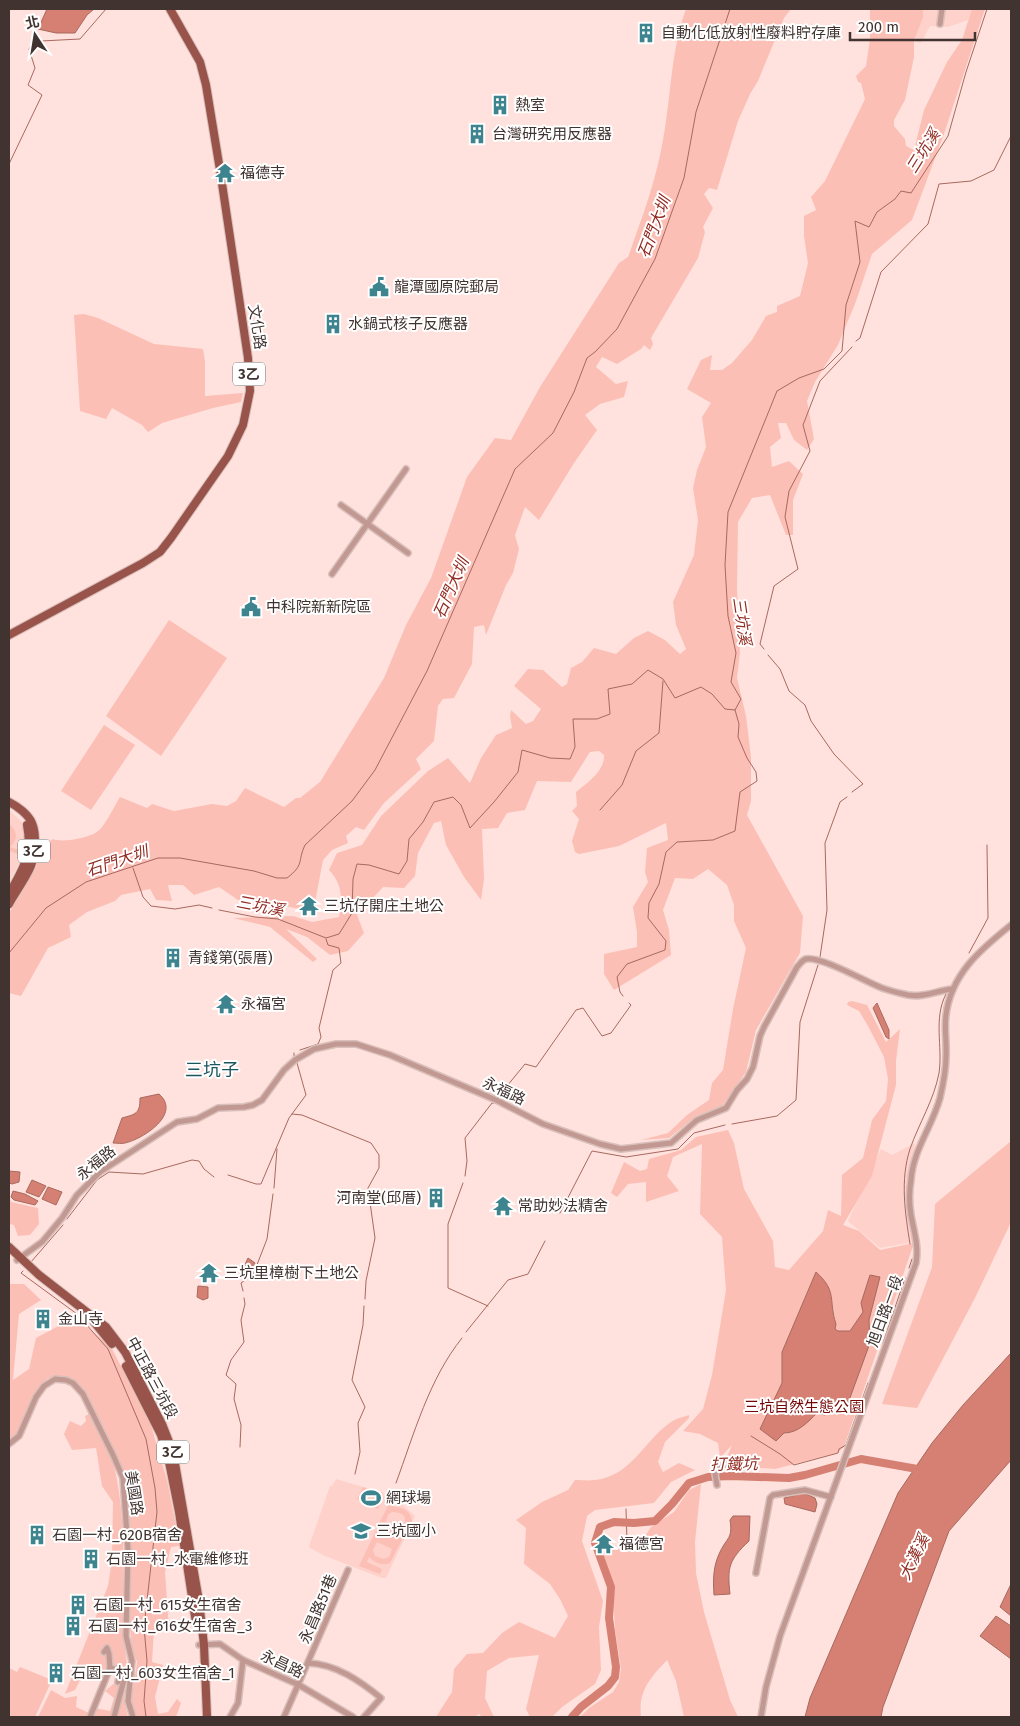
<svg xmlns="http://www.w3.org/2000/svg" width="1020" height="1726" font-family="'Fira Sans','Noto Sans TC',sans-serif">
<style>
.built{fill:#fed2cb}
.green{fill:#fcbfb5;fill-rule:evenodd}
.water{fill:#d58073;stroke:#a8695f}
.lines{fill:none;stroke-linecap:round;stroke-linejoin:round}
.stream{stroke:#a8695f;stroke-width:1}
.river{stroke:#d58073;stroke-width:8}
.minor-casing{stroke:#d9bfba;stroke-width:8}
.primary-casing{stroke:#d9bfba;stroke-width:10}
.minor{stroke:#c19992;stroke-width:5}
.primary{stroke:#98544a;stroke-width:8}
.labels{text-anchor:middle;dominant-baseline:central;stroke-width:4;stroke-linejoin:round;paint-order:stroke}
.shield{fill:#fff;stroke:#79706e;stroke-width:1}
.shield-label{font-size:14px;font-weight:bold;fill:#403330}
.poi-label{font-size:15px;fill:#403330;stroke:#fff;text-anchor:start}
.street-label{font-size:15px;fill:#403330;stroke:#fff}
.park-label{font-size:15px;fill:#730705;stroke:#fff}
.water-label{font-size:16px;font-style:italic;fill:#922c22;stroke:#fff}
.quarter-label{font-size:18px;fill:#1b555e;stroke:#fff}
</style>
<rect width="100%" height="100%" fill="#ffe2dd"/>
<g class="built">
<path d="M917,9H973L968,20L948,27L930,26L921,43L916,42Z"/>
<path d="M9,810L24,824L27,848L9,882Z"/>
<path d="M915,1143L909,1196L914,1242L880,1248L848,1221L881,1149L892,1155Z"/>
<path d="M336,1479L391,1495L415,1516L386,1578H382L325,1556L310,1548L309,1546L330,1486L333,1485Z"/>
</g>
<g class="green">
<path d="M686,9H791L784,18L758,81L750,94L738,121L717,190L709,188L704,194L713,208L703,227L705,232L698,258L651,338L653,344L650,350L644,345L641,349L617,364L602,357L596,367L616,384L628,381L624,397L600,404L585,415L597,430L574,463L539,520L525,507L515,535L519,549L513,573L506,585L486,635L484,625L474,627L472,664L454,698L443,699L438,706L434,741L416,759L421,769L384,803L364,830L356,827L346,836L348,843L332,850L323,860L315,902L308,903L305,910L263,902L238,900L219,887L194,895L183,885H168L172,901L156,900L150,889L121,895L115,901L87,912L69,925L71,937L48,948L21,996L9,993V913L36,868L40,847L53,839C62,843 90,838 98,831C105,826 115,805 120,797L147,808L152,804L174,811L212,804L227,806L236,801L245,788L284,807L296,798H300L320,782L384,678L406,625L431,578L467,477L495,438L511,440L540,387L619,263L628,257C642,218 656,181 663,140C671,96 671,50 686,9Z"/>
<path d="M870,9H923V17L914,41V57L905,100L894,120V126L905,139L906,146L914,150L924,110L947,62L962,40L972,9H985L944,134L912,220L872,254L855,304L838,345L815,382L807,401L814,439L807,450L794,440L786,423H778L781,438L770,447L772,467L789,461L803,474L793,500V535H786L770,495L752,498L738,522L737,589L740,652L737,678L746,716L751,757V801L747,815L803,916L800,953L756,1030L746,1072L722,1106L696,1116L669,1138L641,1140L668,1133L687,1115L709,1100L712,1083L723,1070L733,1009L746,948L734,921V905L727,885L708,869L693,879L675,878L663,910L669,930L671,955L614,990L604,974V954L637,947V932L633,907L648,882L645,872L647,848L668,840L666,823L619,846L579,854L575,852L572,841L579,819L572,811L577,806L576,792C587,783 605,771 604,755L599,751L590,752L571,782L537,781L525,810L507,813L498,828L482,829L484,879L481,900L464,877L446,845L441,821L434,823L418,853L415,876L404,888L383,887L357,915L364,933L348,951L330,955L307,937L286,929L317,959L313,962L270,927L233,918L293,916L312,922L339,917C343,900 342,883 329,870L337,853L362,845L381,816L428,771L448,758L470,783L481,758L496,735L512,728L510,716L511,710L526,724L533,721L541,709L514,686L528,669L543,670L562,687L567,684L571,668L582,662L594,648L616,654L634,638L648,631L665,640L680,654L686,649L676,625L673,602L694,555L698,520L693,488L697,470L706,447L702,417L711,403L687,389L701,360L712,355L710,370H722L732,363L752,340L766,316L777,312V306L800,296L808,263L804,236V216L816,210L811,197L825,181L865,99L861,83L858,82L856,76L866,66L870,39Z"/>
<path d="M84,314L98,318L154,344L203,349L205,361V396L243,393L241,402L213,408L162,423L148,432L142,425L112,408L106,419L80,411L74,315Z"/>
<path d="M169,620L227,658L161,756L106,716Z"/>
<path d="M104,725L135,745L91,810L61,791Z"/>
<path d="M9,824C18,831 18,840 10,847L19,850L18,854L9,851Z"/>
<path d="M852,1001L867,1005L886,1042L900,1029L896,1061V1085L872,1176L843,1225L859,1231L880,1250L914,1243L844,1447L837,1453L775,1469L748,1467L725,1461L732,1445L720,1458L718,1443L700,1434L683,1431L703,1409L712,1375L726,1290L722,1237L700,1214L702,1144L673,1157L667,1176L679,1191L646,1202V1182L628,1184L617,1197L611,1193L624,1162L640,1171L647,1169L649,1159L681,1150L696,1137L728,1130L734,1143L744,1189L773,1241L775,1267L789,1270L823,1231L828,1210L841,1216L842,1175L863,1158L872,1120L886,1101L888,1079L884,1057L868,1026L859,1011L847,1005L848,1002Z"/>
<path d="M1011,1141V1222L975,1298L917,1408L882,1404L932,1267L935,1204Z"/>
<path d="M9,1197L11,1202L38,1208L39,1224L30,1235L18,1236L14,1225L9,1224Z"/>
<path d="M9,1282L10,1284H24L41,1300L19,1314L13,1380L29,1369L36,1338L75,1317L111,1347L150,1422L167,1480L180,1546L171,1547L165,1572L169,1629L154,1630L152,1662L163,1665L155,1697L158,1714L168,1712L177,1699L181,1703L176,1717H136L131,1702L137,1662L132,1648L129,1618L127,1508L115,1454L84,1391L73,1380L57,1376L47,1379L32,1399L15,1437L9,1440Z"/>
<path d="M91,1413C98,1427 108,1442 112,1458C127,1513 123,1572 123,1629C123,1644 128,1658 127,1674L112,1668L103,1683L86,1668L75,1690L65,1694L108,1586L112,1560L113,1502L102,1486L96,1448L72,1450L64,1434L70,1421L81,1426L86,1421L85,1416Z"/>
<path d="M689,1415V1418L665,1442L658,1462L663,1472L679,1463L695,1470L671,1482L654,1503L595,1510L587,1516L582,1541L603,1601L599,1627L601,1670L595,1684L562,1707L552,1717H530L526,1709L539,1655L509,1658L487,1671L485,1698L494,1717H482L479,1714L474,1717H436L452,1692L454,1669L467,1654L483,1653L502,1633L519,1622L555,1638L568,1616L560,1599L550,1584L524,1564L526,1528L516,1520L542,1502L568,1490L575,1480C582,1480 588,1481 595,1480C632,1476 645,1439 671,1422C677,1418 683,1417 689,1415Z"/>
<path d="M701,1484L695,1542L696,1573L704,1612L730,1700L738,1717H684L676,1681L667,1660C650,1678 638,1691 641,1717H580L589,1708L613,1692L619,1682L621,1669L615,1630L612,1579L604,1560V1552L622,1548L644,1538L651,1527L674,1512L689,1490Z"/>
<path d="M363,1487L384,1497L378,1509L357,1499Z"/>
<path d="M391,1499L396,1502L394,1507C403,1507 411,1511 412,1521L390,1563C382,1566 375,1563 369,1557L367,1562L382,1569L380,1574L359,1566ZM392,1512C405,1512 408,1518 402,1529L386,1522L388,1515ZM377,1542L392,1549L389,1557L383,1559L375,1556L373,1550Z"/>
<path d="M20,1667L52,1680L35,1717H9V1668L17,1672Z"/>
<path d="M126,1680L124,1700L128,1717H92L95,1708L110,1711L114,1698L105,1691L117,1681Z"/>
<path d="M51,1690L65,1698L77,1696L76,1707L89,1713L86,1717H38Z"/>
</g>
<g class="water">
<path d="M47,9H94L87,15L75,33H56L38,29Z"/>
<path d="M877,1003L889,1030V1039L886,1037L873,1008Z"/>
<path d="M159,1094C182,1114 143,1139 125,1143C122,1144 117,1143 113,1143L122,1118C136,1114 140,1114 140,1098Z"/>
<path d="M9,1171L20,1172L19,1182L12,1184L9,1183Z"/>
<path d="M32,1180L46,1186L39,1197L26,1192Z"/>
<path d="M48,1187L62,1192L56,1205L42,1199Z"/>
<path d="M13,1191L25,1194L38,1201L35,1205L14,1200L11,1197Z"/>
<path d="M248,1258L255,1263L250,1274L243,1269Z"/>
<path d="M816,1272C838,1292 828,1300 836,1324L835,1329L838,1331H850L863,1312L861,1303L870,1275L880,1277L869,1320L870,1343L847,1406L836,1409L834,1405L830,1406L829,1401H826L827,1408L824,1409L825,1415L817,1413C808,1422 798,1433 784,1433L776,1441L760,1429L782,1383V1352Z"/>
<path d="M198,1286L208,1287V1298L203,1300L197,1297Z"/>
<path d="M1011,1353V1460L949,1531L883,1707L881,1717H805L810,1698L898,1493L932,1443L963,1405Z"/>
<path d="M804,1493L815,1498L817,1504L815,1512L785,1504L784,1498Z"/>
<path d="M733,1516H750L749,1541C729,1560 727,1567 730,1594L714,1595C713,1580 713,1566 720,1552C727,1537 733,1539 730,1520Z"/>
<path d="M1011,1584V1616L1000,1607Z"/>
<path d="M996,1616L1011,1626V1659L980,1636Z"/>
</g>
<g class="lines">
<g class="stream">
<path d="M9,164L42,95L28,85L35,68L29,49L32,44L41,41L80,39L106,9"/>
<path d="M856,341L860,338L881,272L928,224L939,184L971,181L994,170L1011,136"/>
<path d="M764,649L760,644L774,586L798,569L785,517L789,491L810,451L803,425L820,381L852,347"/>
<path d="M768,655L780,669L789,691L805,705L811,721L834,754L863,784L852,792"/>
<path d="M600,810L622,785L636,751L659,733L663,681"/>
<path d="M133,868L143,897L151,906L175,909L199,905L212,908"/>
<path d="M219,910L255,917L278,919L326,938L339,934L352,913L353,879L357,864L369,865L399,874L407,861L409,839L423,822L434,802L453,797L461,805L470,828L494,802L518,772L522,750L550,758L570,759L575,747L573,719H597L610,714L608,689L632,684L648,670L663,679L675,698L701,687L712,694L725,709L735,710L741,699L731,682L736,653L728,616L725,565L728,512L777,391L799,378L824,369L842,351L846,305L860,262L855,221L869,227L877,212L895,199L901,191L911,193L948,136L966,72L987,9"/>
<path d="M9,953L46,908L86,882L158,858H180L254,871L277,878H287C305,864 297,862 305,845L352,801L375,770L427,671L515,469L553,433L574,392L587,358L595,352L617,329L655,259L684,178L696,112L730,9"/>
<path d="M969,953L988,918L987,845"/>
<path d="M820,957L827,910L825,843L840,802L847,797"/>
<path d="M623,996L620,992L617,977L627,964L665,950L666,941L648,918L649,903L659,884L666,852L677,842L713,840L735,831L740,792L757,781L756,772L747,758L738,737L739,724L735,710"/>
<path d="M300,1050L318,1044L321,1037L319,1028L333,970L341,963L339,948L328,945L326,939"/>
<path d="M294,1056V1053"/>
<path d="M498,1097L525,1064L536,1067L576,1010L583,1008L602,1036L611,1033L631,1005L629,1003"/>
<path d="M292,1114L302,1115L371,1143L379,1155V1168L368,1188L375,1238L366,1281L365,1299"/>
<path d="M732,1124L777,1116L796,1100L800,1022L818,965"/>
<path d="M228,1175L256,1184H261L289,1118L306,1095L297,1063"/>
<path d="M465,1176L467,1161L465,1138L492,1103H496"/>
<path d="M463,1183L448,1224V1288L488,1306"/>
<path d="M274,1188L277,1149"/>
<path d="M560,1213L592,1151L626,1157L678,1149L694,1133L725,1125"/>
<path d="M67,1219L97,1180L109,1172L143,1174L192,1160L199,1161L204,1169L214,1177"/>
<path d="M910,1244C905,1212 900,1180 910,1149C919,1123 934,1100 939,1073C943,1046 933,1019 946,994"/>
<path d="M31,1262L63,1225"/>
<path d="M909,1268L912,1259"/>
<path d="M23,1271L21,1273L77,1314L108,1349L146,1439L155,1488L157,1512L144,1627L147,1661L144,1701L146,1717"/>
<path d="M243,1291L241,1283L253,1275L267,1239L273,1194"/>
<path d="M466,1332L508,1280L528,1274L545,1241"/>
<path d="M883,1343L905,1278"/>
<path d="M863,1397L868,1383"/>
<path d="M751,1436L780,1454L794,1465L838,1453L839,1449L846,1445L861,1402"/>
<path d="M240,1447L241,1425L234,1399L236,1384L226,1375L231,1360L244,1342L241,1320L245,1304L244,1298"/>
<path d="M355,1474L360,1452L358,1423L365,1407L352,1380L363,1325L364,1306"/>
<path d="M396,1483C414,1434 429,1379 462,1338"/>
<path d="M626,1509L627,1541"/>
</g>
<path class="river" d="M572,1717L581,1707L608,1686L615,1677L616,1667L609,1618L611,1587L595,1543L600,1527L614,1522L634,1523L655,1521L672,1504L689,1483L708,1477L731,1476L789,1478L805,1475L861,1459L923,1470"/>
<defs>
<g id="minor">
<path d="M940,24L942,9"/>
<path d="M341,505L408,553"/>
<path d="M332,574L406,469"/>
<path d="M17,1260L42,1242L62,1218L77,1195L100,1172L177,1122L197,1119L218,1108L244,1107L253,1105L262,1100L284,1070L295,1060L314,1049L336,1044H356L390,1055L496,1100L543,1124L600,1144L621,1149L671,1143L697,1120L726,1108L737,1090L747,1079L753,1067L760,1036L764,1027L797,967C800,964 802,960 806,959C821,956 866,982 882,988C890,991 899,993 908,995C924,998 938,990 953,989"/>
<path d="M9,1444L19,1436L36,1397L44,1386L55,1379L66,1380L73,1383L83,1394L114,1457L123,1478L125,1507L128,1550L126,1636L132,1661L128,1701L133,1717"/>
<path d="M717,1485L715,1474L718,1468L727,1464"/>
<path d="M756,1573L770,1498L773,1495L805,1490L831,1497"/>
<path d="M199,1645L220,1644L243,1660L299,1685L353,1717"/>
<path d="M104,1652L107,1648L109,1654L110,1668"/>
<path d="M308,1663C336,1664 360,1681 381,1698L364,1717"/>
<path d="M90,1717L110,1668L118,1670L119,1677L118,1682"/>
<path d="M114,1717L125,1676L131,1674"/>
<path d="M230,1717L238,1703L243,1660"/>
<path d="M284,1717L348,1570"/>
<path d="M761,1717L766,1687L780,1636L916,1263C919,1246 914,1232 911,1215C909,1203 909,1192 911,1180C913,1150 932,1127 940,1098C943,1085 946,1071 946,1057C947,1043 944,1029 946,1015C951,974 981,949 1011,925"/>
</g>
<g id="primary">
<path d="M9,635L143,563L160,552L171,538L228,456L243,425L250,391L248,358L220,170L206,85L200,62L170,9"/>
<path d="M9,802C17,806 28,814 32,823C37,834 35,855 31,866C25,880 16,891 9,904"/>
<path d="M9,894C23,868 33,856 27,825"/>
<path d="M9,1247L39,1275L106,1327L125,1352L162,1424L173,1452L199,1601L204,1645L207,1717"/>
<path d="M94,1322L112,1344"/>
<path d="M126,1366L161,1435L168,1457L179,1512L196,1623"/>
</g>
</defs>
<use href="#minor" class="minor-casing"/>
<use href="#primary" class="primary-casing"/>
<use href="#minor" class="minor"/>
<use href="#primary" class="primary"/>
</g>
<defs>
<symbol id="building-bare" viewBox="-9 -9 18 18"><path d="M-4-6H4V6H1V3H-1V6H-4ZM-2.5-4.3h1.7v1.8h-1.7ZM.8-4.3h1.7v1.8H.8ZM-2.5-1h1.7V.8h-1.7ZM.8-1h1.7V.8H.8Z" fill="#3e848f" stroke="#fff" stroke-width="2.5" paint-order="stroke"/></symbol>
<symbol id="temple-bare" viewBox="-9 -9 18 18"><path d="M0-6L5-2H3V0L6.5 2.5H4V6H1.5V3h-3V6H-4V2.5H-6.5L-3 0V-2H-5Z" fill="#3e848f" stroke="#fff" stroke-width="2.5" paint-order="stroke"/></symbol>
<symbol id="civic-bare" viewBox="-9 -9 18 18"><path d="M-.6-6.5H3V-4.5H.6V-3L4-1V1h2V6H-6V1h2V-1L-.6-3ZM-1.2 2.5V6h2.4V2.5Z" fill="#3e848f" stroke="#fff" stroke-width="2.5" paint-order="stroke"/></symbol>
<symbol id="stadium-bare" viewBox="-9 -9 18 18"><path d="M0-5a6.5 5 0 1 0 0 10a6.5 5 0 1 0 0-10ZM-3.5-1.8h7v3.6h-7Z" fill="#3e848f" stroke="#fff" stroke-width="2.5" paint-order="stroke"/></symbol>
<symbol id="school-bare" viewBox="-9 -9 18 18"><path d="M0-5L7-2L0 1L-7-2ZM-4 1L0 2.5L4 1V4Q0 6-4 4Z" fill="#3e848f" stroke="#fff" stroke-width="2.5" paint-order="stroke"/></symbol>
</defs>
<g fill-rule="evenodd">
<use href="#building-bare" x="632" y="19" width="28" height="28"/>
<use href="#building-bare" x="486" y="91" width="28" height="28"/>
<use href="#building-bare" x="463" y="120" width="28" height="28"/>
<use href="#temple-bare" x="211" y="159" width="28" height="28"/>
<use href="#civic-bare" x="365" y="273" width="28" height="28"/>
<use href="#building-bare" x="319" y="310" width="28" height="28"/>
<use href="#civic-bare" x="237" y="593" width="28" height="28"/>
<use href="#temple-bare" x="295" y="892" width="28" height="28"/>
<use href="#building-bare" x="159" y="944" width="28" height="28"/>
<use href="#temple-bare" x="212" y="990" width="28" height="28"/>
<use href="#building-bare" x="422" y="1184" width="28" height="28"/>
<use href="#temple-bare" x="489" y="1192" width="28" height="28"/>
<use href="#temple-bare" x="195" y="1259" width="28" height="28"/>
<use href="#building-bare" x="29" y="1305" width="28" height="28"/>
<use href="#stadium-bare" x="357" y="1484" width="28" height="28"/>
<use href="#school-bare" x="347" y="1517" width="28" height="28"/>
<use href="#building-bare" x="23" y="1521" width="28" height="28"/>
<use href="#temple-bare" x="590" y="1530" width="28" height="28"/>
<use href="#building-bare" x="77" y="1545" width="28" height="28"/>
<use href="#building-bare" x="64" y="1591" width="28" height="28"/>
<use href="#building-bare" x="59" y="1612" width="28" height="28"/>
<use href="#building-bare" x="42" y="1659" width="28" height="28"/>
</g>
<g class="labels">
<g class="shield">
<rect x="233" y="362.5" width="32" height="23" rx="4"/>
<rect x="18" y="839.5" width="32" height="23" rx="4"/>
<rect x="157" y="1440.5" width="32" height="23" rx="4"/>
</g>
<g class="shield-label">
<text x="249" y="374">3乙</text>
<text x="34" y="851">3乙</text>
<text x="173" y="1452">3乙</text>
</g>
<g class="poi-label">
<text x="661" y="33">自動化低放射性廢料貯存庫</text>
<text x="515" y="105">熱室</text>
<text x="492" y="134">台灣研究用反應器</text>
<text x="240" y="173">福德寺</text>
<text x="394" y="287">龍潭國原院郵局</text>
<text x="348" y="324">水鍋式核子反應器</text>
<text x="266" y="607">中科院新新院區</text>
<text x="324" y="906">三坑仔開庄土地公</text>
<text x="188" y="958">青錢第(張厝)</text>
<text x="241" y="1004">永福宮</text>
<text x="421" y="1198" text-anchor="end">河南堂(邱厝)</text>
<text x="518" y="1206">常助妙法精舍</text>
<text x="224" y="1273">三坑里樟樹下土地公</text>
<text x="58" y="1319">金山寺</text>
<text x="386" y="1498">網球場</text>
<text x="376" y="1531">三坑國小</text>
<text x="52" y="1535">石園一村_620B宿舍</text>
<text x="619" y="1544">福德宮</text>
<text x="106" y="1559">石園一村_水電維修班</text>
<text x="93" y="1605">石園一村_615女生宿舍</text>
<text x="88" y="1626">石園一村_616女生宿舍_3</text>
<text x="71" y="1673">石園一村_603女生宿舍_1</text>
</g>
<g class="street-label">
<text transform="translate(257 327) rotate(81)">文化路</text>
<text transform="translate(504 1091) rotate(25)">永福路</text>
<text transform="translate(96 1163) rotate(-39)">永福路</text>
<text transform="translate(885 1311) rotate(-70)">旭日路一段</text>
<text transform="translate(152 1378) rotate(62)">中正路三坑段</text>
<text transform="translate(134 1493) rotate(81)">美國路</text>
<text transform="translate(318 1609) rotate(-67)">永昌路51巷</text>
<text transform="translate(282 1664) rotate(25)">永昌路</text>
</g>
<g class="park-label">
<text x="804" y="1407">三坑自然生態公園</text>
</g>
<g class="water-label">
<text transform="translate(923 151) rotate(-58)">三坑溪</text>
<text transform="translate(654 227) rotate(-69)">石門大圳</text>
<text transform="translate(451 588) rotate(-66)">石門大圳</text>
<text transform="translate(742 621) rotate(82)">三坑溪</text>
<text transform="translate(117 861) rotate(-19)">石門大圳</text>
<text transform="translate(260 906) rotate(11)">三坑溪</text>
<text transform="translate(734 1464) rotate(-1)">打鐵坑</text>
<text transform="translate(914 1557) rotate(-64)">大漢溪</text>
</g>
<g class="quarter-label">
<text x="212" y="1070">三坑子</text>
</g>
</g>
<rect width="1020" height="1726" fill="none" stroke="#403330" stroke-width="20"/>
<g transform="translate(35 35) rotate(348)" stroke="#ffffff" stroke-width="4" paint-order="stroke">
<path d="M0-4L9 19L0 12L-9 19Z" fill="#403330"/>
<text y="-8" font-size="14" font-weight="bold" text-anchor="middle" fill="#403330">北</text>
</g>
<path d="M850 32v8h125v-8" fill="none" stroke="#403330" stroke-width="2.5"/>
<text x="858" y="32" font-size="15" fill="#403330" stroke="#ffffff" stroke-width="4" paint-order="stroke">200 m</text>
</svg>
